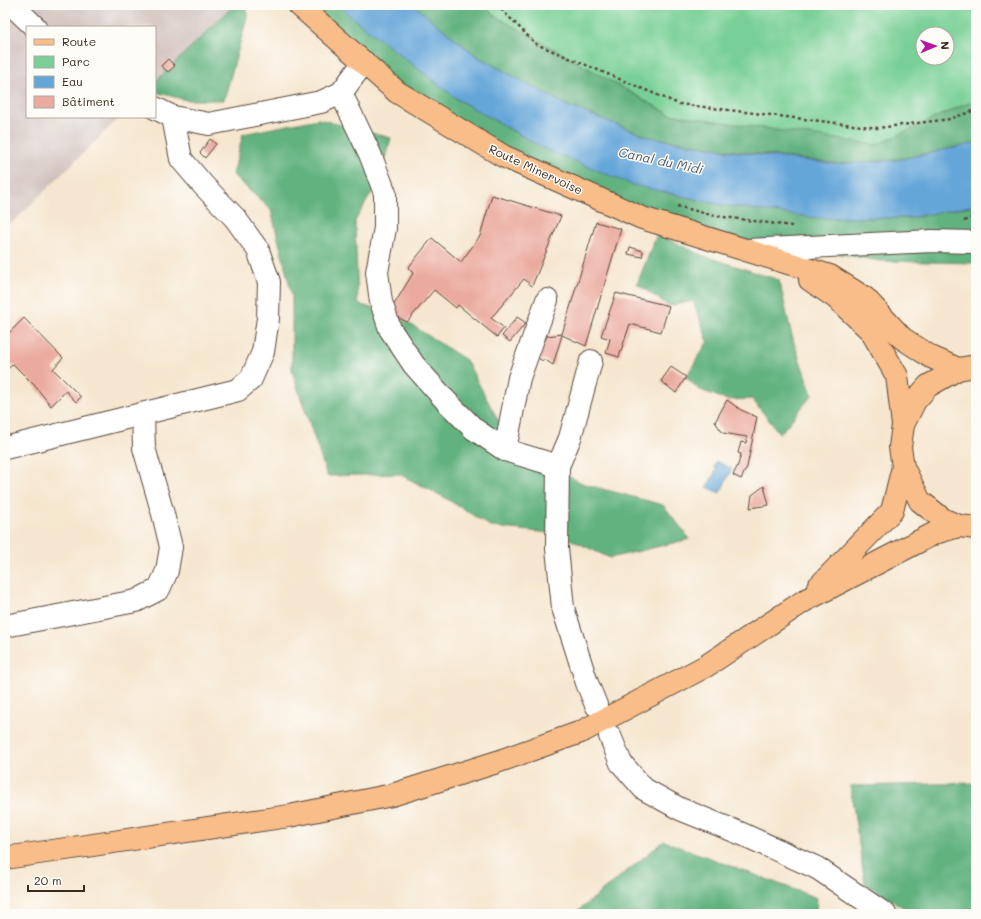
<svg xmlns="http://www.w3.org/2000/svg" width="981" height="919" font-family="Mali,sans-serif">
<style>
.industrial{fill:#cfc0bb}
.green{fill:#79d096;stroke:#5a7d5a;fill-rule:evenodd}
.forest{fill:#62b27f;stroke:#4e6e4e}
.water{fill:#65a6d9;stroke:#50687c}
.building{fill:#ebaa9f}
.lines{fill:none;stroke-linecap:round;stroke-linejoin:round}
.minor-casing{stroke:#574639;stroke-width:24}
.major-casing{stroke:#574639;stroke-width:24}
.path{stroke:#574639;stroke-width:2.5;stroke-dasharray:3 3;stroke-linecap:butt}
.minor{stroke:#fff;stroke-width:22}
.major{stroke:#f8bd89;stroke-width:22}
.labels{text-anchor:middle;dominant-baseline:central;stroke-width:3;stroke-linejoin:round;paint-order:stroke}
.street-label{font-size:12px;fill:#3b2a1e;stroke:#fdfcf7}
.water-label{font-size:13px;font-style:italic;fill:#4c5c69;stroke:#fdfcf7}
</style>
<rect width="100%" height="100%" fill="#fdfcf7"/>
<filter id="ink" filterUnits="userSpaceOnUse"><feTurbulence type="fractalNoise" baseFrequency=".025" numOctaves="2"/><feDisplacementMap in="SourceGraphic" scale="8" xChannelSelector="R" yChannelSelector="G"/><feConvolveMatrix kernelMatrix="1 2 1 2 8 2 1 2 1" color-interpolation-filters="sRGB"/></filter>
<filter id="wash" filterUnits="userSpaceOnUse"><feTurbulence type="fractalNoise" baseFrequency=".012" numOctaves="4" result="noise"/><feDisplacementMap in="SourceGraphic" scale="16" xChannelSelector="R" yChannelSelector="G"/><feGaussianBlur stdDeviation="0.9" result="paint"/><feColorMatrix in="noise" values="0 0 0 0 0 0 0 0 0 0 0 0 0 0 0 0 0 1.4 0 .05"/><feComposite in="paint" operator="in"/></filter>
<g filter="url(#wash)">
<rect width="100%" height="100%" fill="#f6e6cf"/>
<path class="industrial" d="M5,5H231L232,7L155,82V27H27V117H120L13,222L5,226Z"/>
<path class="green" d="M484,5H976V101L961,106L876,146L669,114L495,16ZM923,34H947V58H923Z"/>
<g class="forest">
<path d="M231,5H247V18L224,100H186L155,92V82L232,7Z"/>
<path d="M310,5H339L350,16L457,99L545,149L721,205L823,218H909L976,205V263L880,261L782,243L745,250L642,218L397,92Z"/>
<path d="M413,5H484L495,16L669,114L876,145L961,106L976,101V143L897,160L840,164L736,151L649,137L568,106L478,57Z"/>
<path d="M318,119L391,138L378,182L355,221L358,304L389,313L407,322L466,360L513,448L584,484L663,505L690,539L610,558L559,534L492,527L442,496L399,474L327,476L292,371V295L271,210L233,175L243,134Z"/>
<path d="M657,234L704,256L779,280L793,340L812,395L780,434L752,399L727,400L698,389L686,377L708,341L693,301L669,306L637,284Z"/>
<path d="M976,783V914H914L865,884L850,786Z"/>
<path d="M664,841L817,898L816,914H574Z"/>
</g>
<g class="water">
<path d="M339,5H413L478,57L568,106L649,137L730,151L834,164L897,160L976,143V205L909,218H817L721,205L633,185L545,149L457,99L350,16Z"/>
<path d="M716,461L732,469L720,493L707,487L717,469L714,467Z"/>
</g>
<g id="blocks">
<g class="building">
<path d="M168,59L175,66L168,72L161,66Z"/>
<path d="M210,139L216,144L205,158L200,153Z"/>
<path d="M492,195L561,216L532,286L524,279L491,318L504,328L497,337L458,305L456,308L434,290L407,322L389,313L413,273L408,268L432,238L461,262L480,236Z"/>
<path d="M596,222L621,229L586,346L562,335L553,365L544,359L543,361L536,357L547,336L562,334Z"/>
<path d="M630,247L643,251L642,257L628,254Z"/>
<path d="M616,293L669,306L661,332L630,324L619,357L606,353L610,339L601,336Z"/>
<path d="M517,317L526,323L510,342L502,336Z"/>
<path d="M24,318L63,358L53,369L81,397L76,402L66,391L51,406L35,386L13,364L5,372V337Z"/>
<path d="M671,367L686,377L676,393L661,381Z"/>
<path d="M727,400L741,410L757,417L747,467L741,479L733,475L738,465L741,454L738,453L741,442L746,443L747,437L723,433L715,422Z"/>
<path d="M764,486L769,505L750,508L752,495Z"/>
</g>
</g>
</g>
<g filter="url(#ink)">
<use href="#blocks" fill-opacity="0" stroke="#574639" stroke-width="1"/>
<g class="lines">
<defs>
<g id="minor">
<path d="M12,5L35,27"/>
<path d="M341,93L370,154L385,193V228L377,272L381,302L390,329L414,365L447,402L474,429L505,450L558,466L570,438L591,361"/>
<path d="M155,108L173,117L209,124L321,102L341,93L364,62"/>
<path d="M747,250L932,241L976,242"/>
<path d="M5,448L238,390L251,379L263,352L268,318L269,282L258,250L235,218L204,186L181,159L173,117"/>
<path d="M505,450L519,378L547,300"/>
<path d="M558,466L557,548L563,608L587,683L596,705"/>
<path d="M5,626L136,601L159,589L167,571L171,547L163,514L144,448L143,414"/>
<path d="M610,736L621,763L644,789L680,809L742,834L817,868L885,914"/>
</g>
<g id="major">
<path d="M299,5L397,92L503,156L642,218L830,276L865,298L902,338L931,357L958,369"/>
<path d="M810,280L836,298L871,331L897,376L903,425L900,447L903,467L892,511L818,587"/>
<path d="M903,425L915,401L928,386L958,369L976,366"/>
<path d="M903,467L920,501L944,520L959,526L976,528"/>
<path d="M5,858L289,816L392,795L494,763L581,732L706,666L804,601L935,533L959,526"/>
</g>
</defs>
<use href="#minor" class="minor-casing"/>
<use href="#major" class="major-casing"/>
<g class="path">
<path d="M497,5L536,44L679,104L878,128L950,119L976,110"/>
<path d="M677,206L716,216L792,226"/>
<path d="M964,221L976,216"/>
</g>
<use href="#minor" class="minor"/>
<use href="#major" class="major"/>
</g>
</g>
<g class="labels">
<g class="street-label">
<text transform="translate(536 169) rotate(25)">Route Minervoise</text>
</g>
<g class="water-label">
<text transform="translate(661 160) rotate(12)">Canal du Midi</text>
</g>
</g>
<rect width="981" height="919" fill="none" stroke="#fdfcf7" stroke-width="20"/>
<rect x="26" y="26" width="130" height="92" fill="#fdfcf7" stroke="#afa8a0"/>
<rect x="34" y="39" width="20" height="6" fill="#f8bd89" stroke="#afa8a0"/>
<text x="62" y="46" font-size="12" fill="#3b2a1e">Route</text>
<rect x="34" y="56" width="20" height="12" fill="#79d096" stroke="#afa8a0"/>
<text x="62" y="66" font-size="12" fill="#3b2a1e">Parc</text>
<rect x="34" y="76" width="20" height="12" fill="#65a6d9" stroke="#afa8a0"/>
<text x="62" y="86" font-size="12" fill="#3b2a1e">Eau</text>
<rect x="34" y="96" width="20" height="12" fill="#ebaa9f" stroke="#afa8a0"/>
<text x="62" y="106" font-size="12" fill="#3b2a1e">Bâtiment</text>
<g transform="translate(935 46) rotate(88)"><circle r="19" fill="#fdfcf7" stroke="#afa8a0"/>
<path d="M0-3L7 15L0 10L-7 15Z" fill="#b5179e"/>
<text y="-6" font-size="11" font-weight="bold" text-anchor="middle" fill="#3b2a1e">N</text>
</g>
<path d="M28 885v6h56v-6" fill="none" stroke="#3b2a1e" stroke-width="2"/>
<text x="34" y="885" font-size="12" fill="#3b2a1e" stroke="#fdfcf7" stroke-width="3" paint-order="stroke">20 m</text>
</svg>
